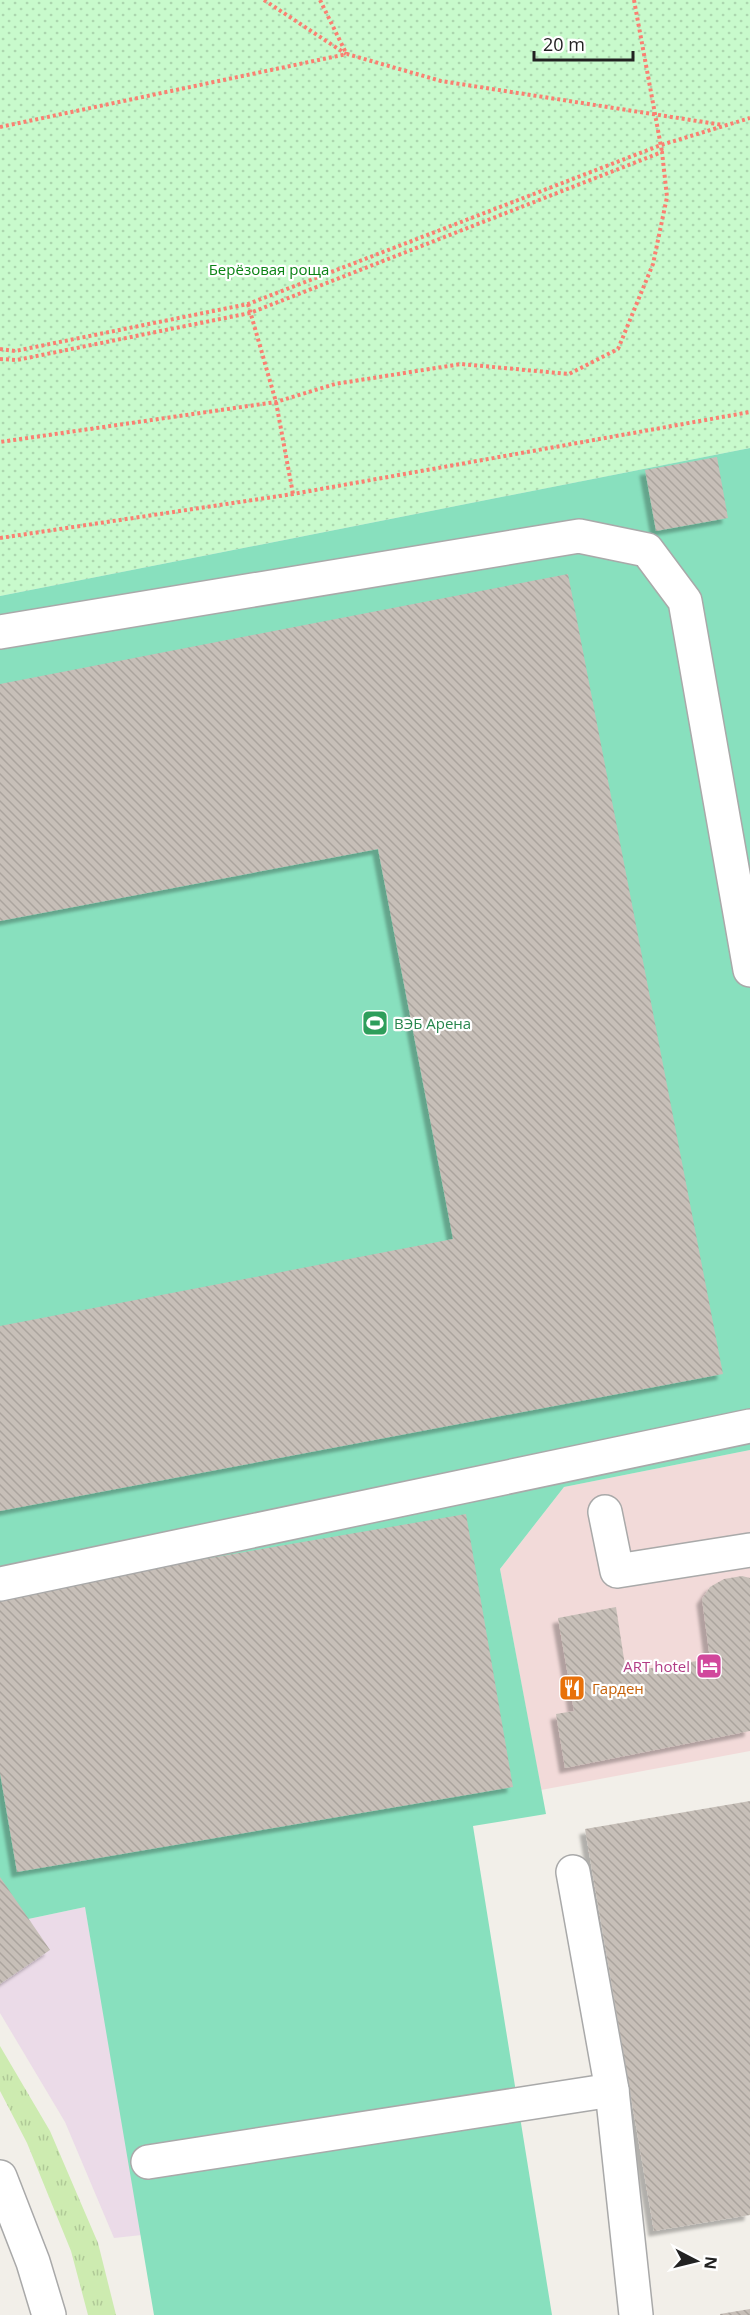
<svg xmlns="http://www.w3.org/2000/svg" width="750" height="2315" font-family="'Open Sans',sans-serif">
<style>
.commercial{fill:#f2dad9}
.industrial{fill:#ebdbe8}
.grass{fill:url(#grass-tufts)}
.park{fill:url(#park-dots)}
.pitch{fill:#88e0be}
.building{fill:url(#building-back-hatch);filter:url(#shadow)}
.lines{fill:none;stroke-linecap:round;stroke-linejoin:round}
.minor-casing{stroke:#a9a9a9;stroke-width:36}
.path{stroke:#fa8072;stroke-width:4;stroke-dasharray:3 3;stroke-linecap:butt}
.minor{stroke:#fff;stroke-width:33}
.labels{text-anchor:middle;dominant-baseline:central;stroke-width:4.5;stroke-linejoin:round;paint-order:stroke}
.park-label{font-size:15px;fill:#0c8416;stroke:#fff}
.leisure-label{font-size:15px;fill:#27864d;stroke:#fff;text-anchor:start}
.hotel-label{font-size:15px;fill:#b23c85;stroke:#fff;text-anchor:end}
.food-label{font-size:15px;fill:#c56008;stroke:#fff;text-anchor:start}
</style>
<defs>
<pattern id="grass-tufts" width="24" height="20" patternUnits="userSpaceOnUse" patternTransform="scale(1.5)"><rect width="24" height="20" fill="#cdebb0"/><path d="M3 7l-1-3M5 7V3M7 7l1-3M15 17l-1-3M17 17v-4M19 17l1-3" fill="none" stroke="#b0c997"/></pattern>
<pattern id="park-dots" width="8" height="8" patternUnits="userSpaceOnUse" patternTransform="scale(1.5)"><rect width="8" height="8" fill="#c8facc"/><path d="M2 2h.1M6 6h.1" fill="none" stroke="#acd6af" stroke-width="1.8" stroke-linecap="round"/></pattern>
<pattern id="building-back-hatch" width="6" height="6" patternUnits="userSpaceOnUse" patternTransform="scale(1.5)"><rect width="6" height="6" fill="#c7bfb8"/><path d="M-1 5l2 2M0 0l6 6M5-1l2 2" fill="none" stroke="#aba49e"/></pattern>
<filter id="shadow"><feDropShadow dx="-5.5" dy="5.5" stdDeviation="1.5" flood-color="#0004"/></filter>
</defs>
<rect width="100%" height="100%" fill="#f2efe9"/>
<path class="commercial" d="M750,1450V1751L541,1790L500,1569L564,1487Z"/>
<path class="industrial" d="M85,1907L130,2160L142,2235L114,2238L65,2122L0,2013V1925Z"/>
<path class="grass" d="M0,2046L50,2131L98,2243L116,2315H88L71,2251L27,2143L0,2091Z"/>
<path class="park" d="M0,0H750V448L0,596Z"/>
<path class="pitch" d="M750,448V1450L564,1487L500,1569L546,1814L473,1826L552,2315H154L85,1907L0,1925V596Z"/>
<g class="building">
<path d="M717,457L728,518L656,531L645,470Z"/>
<path d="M568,574L723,1374L0,1511V1326L453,1239L378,849L0,921V684Z"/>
<path d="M466,1514L513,1787L17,1872L0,1773V1594Z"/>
<path d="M742,1576L750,1578V1731L565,1768L556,1714L574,1711L558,1618L616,1607L626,1672L710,1659L702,1599L710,1587L724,1579Z"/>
<path d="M750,1801V2215L654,2231L585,1829Z"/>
<path d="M0,1877L50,1950L0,1984Z"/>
<path d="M750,2309V2315H720V2314Z"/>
</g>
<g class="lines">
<defs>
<g id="minor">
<path d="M0,632L579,536L647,550L685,601L750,970"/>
<path d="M605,1512L617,1571L750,1550"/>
<path d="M0,1584L750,1426"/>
<path d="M573,1872L612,2090L636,2315"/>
<path d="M148,2162L612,2090"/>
<path d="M0,2177L33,2262L49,2315"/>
</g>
</defs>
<use href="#minor" class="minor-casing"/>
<g class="path">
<path d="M264,0L346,54"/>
<path d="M320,0L346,53"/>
<path d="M634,0L662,152"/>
<path d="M0,127L347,54L441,81L723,125"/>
<path d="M248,304L276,402L293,494"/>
<path d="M0,349L15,351L248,304L661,145L750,118"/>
<path d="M0,359L17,360L250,313L662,152L667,197L653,264L618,349L569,374L461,364L335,384L276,402L0,442"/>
<path d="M0,538L293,494L750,412"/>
</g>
<use href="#minor" class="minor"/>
</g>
<defs>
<symbol id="stadium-square" viewBox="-11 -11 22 22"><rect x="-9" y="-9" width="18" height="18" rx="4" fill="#2e9e5b" stroke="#fff"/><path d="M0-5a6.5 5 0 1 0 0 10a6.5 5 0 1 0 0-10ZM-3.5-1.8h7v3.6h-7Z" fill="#fff"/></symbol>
<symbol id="hotel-square" viewBox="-11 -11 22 22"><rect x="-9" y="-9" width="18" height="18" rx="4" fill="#d1479c" stroke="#fff"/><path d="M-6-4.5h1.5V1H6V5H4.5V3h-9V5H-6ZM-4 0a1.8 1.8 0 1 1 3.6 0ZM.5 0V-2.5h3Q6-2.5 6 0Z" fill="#fff"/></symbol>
<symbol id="restaurant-square" viewBox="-11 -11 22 22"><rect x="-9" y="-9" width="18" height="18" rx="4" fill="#e8710a" stroke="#fff"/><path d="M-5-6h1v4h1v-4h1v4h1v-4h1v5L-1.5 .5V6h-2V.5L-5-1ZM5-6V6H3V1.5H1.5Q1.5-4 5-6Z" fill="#fff"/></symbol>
</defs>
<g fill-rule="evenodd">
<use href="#stadium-square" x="360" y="1008" width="30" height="30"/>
<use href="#hotel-square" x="694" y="1651" width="30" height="30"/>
<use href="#restaurant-square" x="557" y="1673" width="30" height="30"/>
</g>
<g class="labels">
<g class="park-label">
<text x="269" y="269">Берёзовая роща</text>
</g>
<g class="leisure-label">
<text x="394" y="1023">ВЭБ Арена</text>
</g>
<g class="hotel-label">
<text x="690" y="1666">ART hotel</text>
</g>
<g class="food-label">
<text x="592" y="1688">Гарден</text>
</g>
</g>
<g transform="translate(696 2261) rotate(97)" stroke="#ffffff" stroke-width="4.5" paint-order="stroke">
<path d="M0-4.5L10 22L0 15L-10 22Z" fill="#222222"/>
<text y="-9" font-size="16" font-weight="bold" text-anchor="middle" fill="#222222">N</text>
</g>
<path d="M534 51v9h99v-9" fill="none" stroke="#222222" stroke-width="3"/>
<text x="543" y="51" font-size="18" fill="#222222" stroke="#ffffff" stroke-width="4.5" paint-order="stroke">20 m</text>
</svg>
